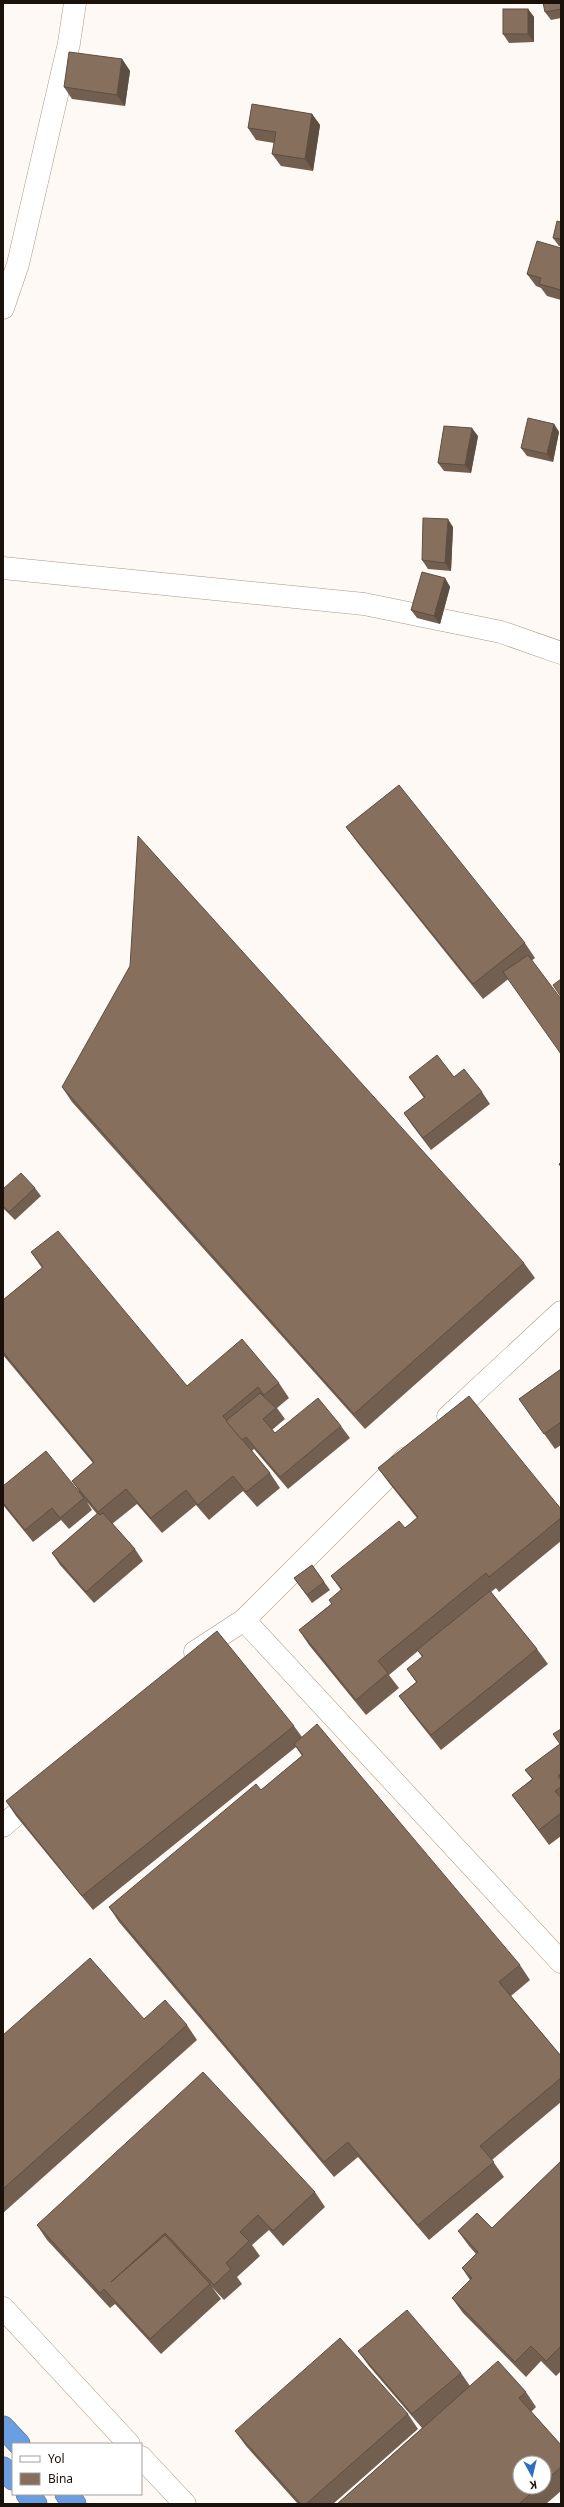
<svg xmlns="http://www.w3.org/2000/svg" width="564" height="2507" font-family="'Noto Sans',sans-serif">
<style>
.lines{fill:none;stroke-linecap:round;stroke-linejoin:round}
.minor-casing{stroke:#ae9582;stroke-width:23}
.highway-casing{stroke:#4e6d95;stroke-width:23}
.minor{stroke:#fff;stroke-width:22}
.highway{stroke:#6a9ee0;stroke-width:22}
.wall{fill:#735f50;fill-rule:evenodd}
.shaded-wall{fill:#5e4e41}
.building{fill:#866f5d;stroke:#5e4e41}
</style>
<rect width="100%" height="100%" fill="#fef9f5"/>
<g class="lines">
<defs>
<g id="minor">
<path d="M3,308L18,264L69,43L75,3"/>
<path d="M3,568L364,604L501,632L561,653"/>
<path d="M448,1417L561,1312"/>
<path d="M244,1620L561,1962"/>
<path d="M195,1652L244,1620L406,1458"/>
<path d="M3,1826L38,1795"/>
<path d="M3,2308L129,2444"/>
<path d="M141,2457L185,2504"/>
</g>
<g id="highway">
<path d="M3,2427L19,2444"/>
<path d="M3,2468L13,2479"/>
<path d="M27,2494L36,2504"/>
<path d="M66,2494L75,2504"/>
</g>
</defs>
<use href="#minor" class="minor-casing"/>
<use href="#highway" class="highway-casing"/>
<use href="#minor" class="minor"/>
<use href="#highway" class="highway"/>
</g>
<g class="wall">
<path d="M561,3V18L551,20L545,12Z"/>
<path d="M528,9L534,17V42L509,43L503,34Z"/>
<path d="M122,59L130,71L125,106L72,99L64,87Z"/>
<path d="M312,114L320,125L313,171L281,166L272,154L274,143L256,140L248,128Z"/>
<path d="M561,222V246H559L553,238Z"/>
<path d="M561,248V300L547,296L541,288L536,286L527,274Z"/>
<path d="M554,424L559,432L553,462L527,456L521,448Z"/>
<path d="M478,436L471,473L444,471L438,463Z"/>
<path d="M453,527L451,571L428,569L422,560Z"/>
<path d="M445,578L450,587L440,624L417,618L411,610Z"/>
<path d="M346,827L525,943L535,958L483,999L357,842Z"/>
<path d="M409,1077L482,1092L490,1104L431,1150L412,1125L404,1113L424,1098Z"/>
<path d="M62,1087L524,1263L535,1278L365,1429L72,1102Z"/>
<path d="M35,1188L41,1196L15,1220L3,1208V1189Z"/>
<path d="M31,1252L187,1386L279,1383L289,1398L277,1408L285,1419L272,1430L275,1433L341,1426L350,1438L288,1489L254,1449L252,1451L270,1473L280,1488L257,1507L243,1491L209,1520L196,1505L162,1533L137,1504L112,1524L135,1549L143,1561L94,1603L60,1565L52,1553L97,1514L87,1502L92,1510L69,1529L61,1520L33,1542L3,1505V1486L79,1491L72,1481L93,1463L3,1355V1300L42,1268Z"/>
<path d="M561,1369V1445L555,1449L519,1399Z"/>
<path d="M378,1468L561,1509V1541L499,1592L496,1588L491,1592L537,1649L548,1664L441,1750L410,1711L399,1696L416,1682L407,1669L422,1657L418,1651L389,1675L399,1688L366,1715L309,1645L299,1630L331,1604L341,1590L331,1576L405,1528L417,1518L389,1483Z"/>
<path d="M312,1565L330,1590L312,1603L294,1578Z"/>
<path d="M294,1726L302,1737L520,1965L530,1980L511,1996L561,2056V2102L492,2160L504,2177L429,2240L358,2157L334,2177L119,1922L109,1907L261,1790L302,1756L296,1747L93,1910L16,1816L6,1801Z"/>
<path d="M561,1729V1836L549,1845L512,1795L532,1779L525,1770L560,1744Z"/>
<path d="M144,2019L187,2025L197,2040L3,2213V2035Z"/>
<path d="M561,2161V2371L556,2376L541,2361L526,2377L463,2313L452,2298L470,2280L462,2268L476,2254L469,2246L458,2231L492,2228Z"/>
<path d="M315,2192L325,2207L283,2246L269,2230L252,2245L260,2256L237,2277L242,2284L224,2300L212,2287L221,2299L161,2354L115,2304L110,2308L47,2240L37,2225Z"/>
<path d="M358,2351L461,2373L470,2386L526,2392L536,2407L531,2412L561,2445V2491L546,2504H337L422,2428L369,2366ZM544,2463V2487H520Z"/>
<path d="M408,2414L418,2429L333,2504H298L246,2446L235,2431Z"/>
</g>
<g class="shaded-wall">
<path d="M528,9L534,17V42L528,34Z"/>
<path d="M122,59L130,71L125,106L117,95Z"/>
<path d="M312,114L320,125L313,171L305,159Z"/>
<path d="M554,424L559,432L553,462L547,454Z"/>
<path d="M472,428L478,436L471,473L465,465Z"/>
<path d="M448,519L453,527L451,571L445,563Z"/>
<path d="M445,578L450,587L440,624L434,616Z"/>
</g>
<g class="building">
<path d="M543,3H561V9L545,12Z"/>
<rect x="503" y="9" width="25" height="25"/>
<path d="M69,52L122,59L117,95L64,87Z"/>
<path d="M252,104L312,114L305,159L272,154L276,132L248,128Z"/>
<path d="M557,221L561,222V239L553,238Z"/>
<path d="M537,241L561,248V290L539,284L541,278L527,274Z"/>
<path d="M528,418L554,424L547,454L521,448Z"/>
<path d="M444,426L472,428L465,465L438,463Z"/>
<path d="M423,518L448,519L445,563L422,560Z"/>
<path d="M422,572L445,578L434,616L411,610Z"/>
<path d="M399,785L525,943L473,984L346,827Z"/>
<path d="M138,836L524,1263L354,1414L62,1087L130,966Z"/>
<path d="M528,955L561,999V1054L503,972Z"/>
<path d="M561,979V997L553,985Z"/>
<path d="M437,1055L454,1077L464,1069L482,1092L423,1138L404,1113L425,1097L409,1077Z"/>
<path d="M561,1162V1167L559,1164Z"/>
<path d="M21,1173L35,1188L9,1212L3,1206V1189Z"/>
<path d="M58,1231L187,1386L242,1339L279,1383L264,1395L258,1387L223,1416L270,1473L246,1492L233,1476L198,1505L186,1490L151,1518L126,1489L98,1512L72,1481L94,1462L3,1352V1300L43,1267L31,1252Z"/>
<path d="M561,1369V1422L544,1434L519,1399Z"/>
<path d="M260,1393L276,1408L263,1419L275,1433L318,1398L341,1426L280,1477L246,1437L242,1440L226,1421Z"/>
<path d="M469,1396L561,1509V1518L489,1577L486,1573L378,1661L388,1673L356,1700L299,1630L332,1604L329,1600L342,1589L331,1576L399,1521L405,1528L418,1517L378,1468Z"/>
<path d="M46,1451L84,1498L60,1518L52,1508L25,1530L3,1503V1486Z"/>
<path d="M98,1513L100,1515L103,1513L135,1549L86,1592L52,1553Z"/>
<path d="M312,1565L324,1582L307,1595L294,1578Z"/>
<path d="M490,1591L537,1649L431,1735L399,1696L417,1682L407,1669L423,1656L417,1650Z"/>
<path d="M217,1631L294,1726L82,1896L6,1801Z"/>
<path d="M317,1724L520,1965L499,1982L561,2056V2078L480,2146L494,2162L418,2225L348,2142L324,2162L109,1907L256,1784L261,1790L303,1755L294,1744Z"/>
<path d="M561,1729V1773L558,1776L561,1780V1787L555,1791L561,1798V1813L539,1830L512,1795L533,1779L525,1770L560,1744L553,1734Z"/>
<path d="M90,1958L144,2019L165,2000L187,2025L3,2189V2035Z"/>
<path d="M203,2072L315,2192L273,2231L258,2215L240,2232L249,2241L226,2263L231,2269L214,2285L165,2233L111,2282L165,2235L210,2284L150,2339L104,2289L100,2293L37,2225Z"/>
<path d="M561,2161V2346L546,2361L531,2346L515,2362L452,2298L472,2278L462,2268L478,2252L458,2231L477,2213L492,2228Z"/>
<path d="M407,2310L461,2373L412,2414L358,2351Z"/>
<path d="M340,2338L408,2414L306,2504H301L235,2431Z"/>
<path d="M498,2361L526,2392L519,2398L561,2445V2467L544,2482V2463H520V2487H538L519,2504H337Z"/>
</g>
<rect width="564" height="2507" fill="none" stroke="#1a110b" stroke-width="8"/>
<rect x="12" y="2443" width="130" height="52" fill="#ffffff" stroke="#a3a09d"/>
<rect x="20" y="2456" width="20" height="6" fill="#ffffff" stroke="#a3a09d"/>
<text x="48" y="2463" font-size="12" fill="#1a110b">Yol</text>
<rect x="20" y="2473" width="20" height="12" fill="#866f5d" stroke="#a3a09d"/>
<text x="48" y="2483" font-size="12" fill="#1a110b">Bina</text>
<g transform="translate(532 2475) rotate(172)"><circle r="19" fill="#ffffff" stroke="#a3a09d"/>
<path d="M0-3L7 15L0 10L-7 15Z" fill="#2b70c1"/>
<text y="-6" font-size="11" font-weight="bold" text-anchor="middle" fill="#1a110b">K</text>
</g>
</svg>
